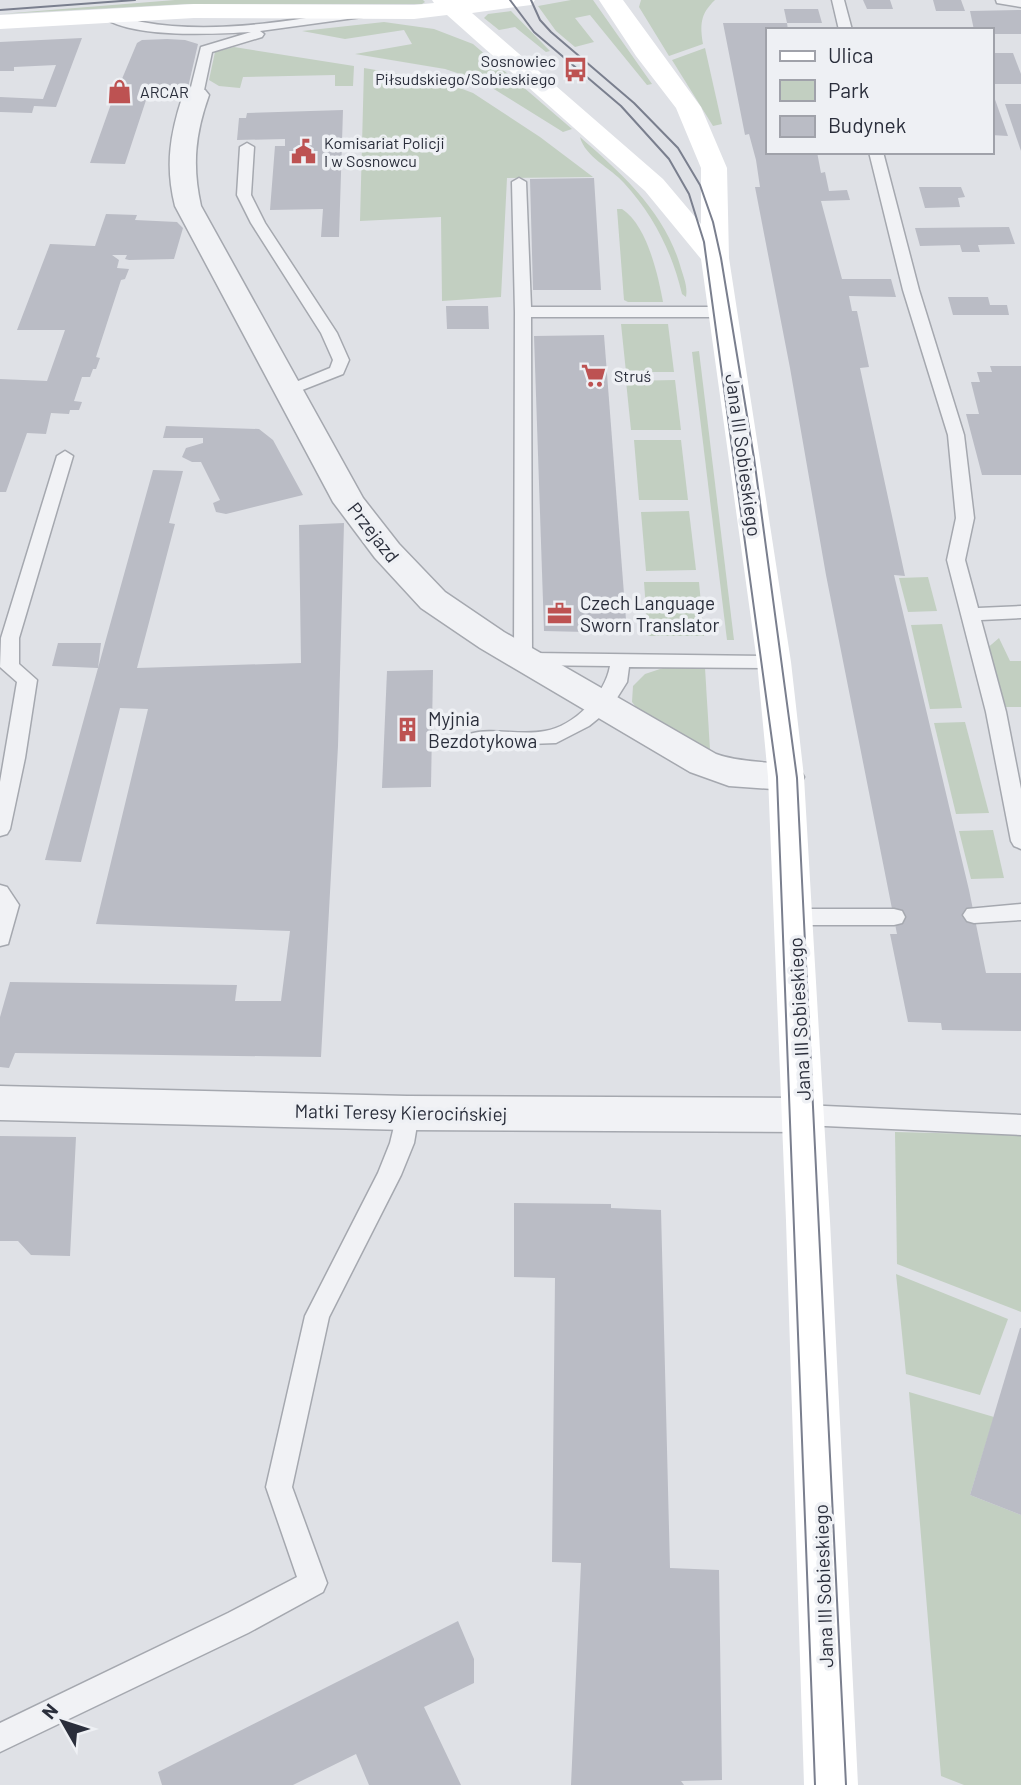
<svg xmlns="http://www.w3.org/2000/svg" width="1021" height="1785" font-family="Barlow,sans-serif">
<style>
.green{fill:#c2cfc1}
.building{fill:#babcc5}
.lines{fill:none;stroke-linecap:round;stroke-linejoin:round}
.lane-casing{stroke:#a5a8af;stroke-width:3}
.street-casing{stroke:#a5a8af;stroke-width:3}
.lane{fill:#f1f2f5;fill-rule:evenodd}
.street{fill:#f1f2f5;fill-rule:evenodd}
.secondary{fill:#fff;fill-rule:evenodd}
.tram{stroke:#7a7f8e;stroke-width:2}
.labels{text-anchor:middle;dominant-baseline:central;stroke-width:7;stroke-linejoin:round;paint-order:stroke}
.far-poi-label{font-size:16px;fill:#2a2e3b;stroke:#eef0f4;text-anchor:start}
.street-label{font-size:19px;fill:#2a2e3b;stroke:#eef0f4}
.poi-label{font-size:19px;fill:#2a2e3b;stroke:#eef0f4;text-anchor:start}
</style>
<rect width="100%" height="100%" fill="#dfe1e6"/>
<g class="green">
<path d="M175,0H423L425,2L422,4H187L0,14Z"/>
<path d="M571,0H593L652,84L647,85L590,15L575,18L594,42L575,47L556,31L538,6Z"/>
<path d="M641,0H715C700,14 700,25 703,44L669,56L639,7Z"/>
<path d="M511,11L550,51L546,52L515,27L499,30L484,18L488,14Z"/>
<path d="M384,22L434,29L473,44L572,129L563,132L481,81L445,69L355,54L412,44L404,30L345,39L302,31Z"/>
<path d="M234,47L354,66L353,86H335V75L243,77L240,88L219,86L209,80L215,52Z"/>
<path d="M705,48L722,124L713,126L672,60Z"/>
<path d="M364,68L441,81L473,93L540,137L593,177L507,178L501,297L442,301L441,217L360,221Z"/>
<path d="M580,137C621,173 664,211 680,265C683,276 688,286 686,297L682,294C672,252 654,216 624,183C611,168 585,157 580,137Z"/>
<path d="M617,209H622C647,225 658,275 663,302H628L624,300Z"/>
<path d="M621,324H668L674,372H626Z"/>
<path d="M699,351L734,640H727L692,352Z"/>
<path d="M675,380L681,430H631L626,381Z"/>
<path d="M634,440H681L688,500H639Z"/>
<path d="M689,511L696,570L646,571L641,512Z"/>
<path d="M928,577L937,611L908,612L899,578Z"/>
<path d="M644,582H699L704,636H648Z"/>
<path d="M942,624L962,708L930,709L911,625Z"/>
<path d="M999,638L1010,661H1021V707H1006L985,650Z"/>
<path d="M663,668H705L710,750L643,716L632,702L633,686L645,674Z"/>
<path d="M965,722L989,813L956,814L934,723Z"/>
<path d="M993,830L1004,878L971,879L959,831Z"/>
<path d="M895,1132L1021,1135V1312L897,1264Z"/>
<path d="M896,1274L1008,1319L980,1395L906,1374Z"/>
<path d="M909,1392L994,1417L970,1495L1021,1515V1785H964L941,1776Z"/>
</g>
<g class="building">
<path d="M863,0H890L893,9H867Z"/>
<path d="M933,0H961L965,11H936Z"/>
<path d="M784,9H818L822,23H787Z"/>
<path d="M1021,10V34H991V30H974L970,11Z"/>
<path d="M723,23H787L788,30H767V152H817L821,173L825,172L829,191L847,190L850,200L821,201L842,279H891L896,297L849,296L852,311H857L869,367L860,368L905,576L894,575L969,890L986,973H1021V1031L942,1030L941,1023L908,1022L890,934H897L826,575L790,368L755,187H760L756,160L749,134L745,135Z"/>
<path d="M82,38L56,107L34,106L32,113L0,112V97L43,99L56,65L14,67V71H0V42Z"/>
<path d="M167,39L185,40L198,44L187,92L149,91L125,164L90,163L112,101L108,98L111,89L119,86L137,43L142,40Z"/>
<path d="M991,53H1013L1021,74V84H991Z"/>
<path d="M991,91H992L1008,136L991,135Z"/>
<path d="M1005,104H1021V151Z"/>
<path d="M343,110L339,237H321L323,209L270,210L275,146H285V139L237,140L239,118H246L247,113Z"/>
<path d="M594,178L601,290H533L530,179Z"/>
<path d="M919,187H961L965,197L958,198L960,207L925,208Z"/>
<path d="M106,214L137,215L135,220L177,222L183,228L174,259L129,260L125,259L127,255H112L119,260L117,268L129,269L125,279L121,280L96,357L100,358L96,369H93L90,377H82L74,401L82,402L79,410H70L69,414L51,413L46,434L27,433L6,492H0V379L47,381L65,330H17L50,244L95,246Z"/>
<path d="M1009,227L1015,244L978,245L980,252H962L960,245L920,246L915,228Z"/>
<path d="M948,297H988L990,305H1007L1009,315H953Z"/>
<path d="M446,306H488L489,329H447Z"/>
<path d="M604,335L627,633L544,631L534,336Z"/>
<path d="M990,366H1021V475H982L966,414H979L971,382H980L977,372H992Z"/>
<path d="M166,426L259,429L273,440L303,495L226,514L216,512L213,503L220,500L201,462H192L182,457L186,448L203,443V438H163Z"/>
<path d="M153,470L183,471L169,523L175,524L137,668L301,663L299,525L344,523L338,746L321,1057L15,1053L9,1068L0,1067V1017L10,982L237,985L235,1001H281L290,931L96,924L148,709L120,708L81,862L45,860L98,668L52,666L58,643H101L98,668Z"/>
<path d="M433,670L431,787L382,788L387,671Z"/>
<path d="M0,1136L76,1137L70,1256L31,1255L18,1241H0Z"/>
<path d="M514,1203L611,1204V1208L661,1210L670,1568L719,1570L722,1780L681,1781L684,1785H571L581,1563L552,1562L555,1278L514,1277Z"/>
<path d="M1020,1328H1021V1515L970,1495Z"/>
<path d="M458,1621L474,1659V1683L424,1707L461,1785H369L356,1754L293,1785H162L158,1772Z"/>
</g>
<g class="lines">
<defs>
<g id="lane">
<path d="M832,0H844L852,30H839Z"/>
<path d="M996,0H1021V7L997,3Z"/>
<path d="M357,10L362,11V17L260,31L264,34L262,37L212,52L203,95L196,99L189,95L201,47L251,32C214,34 128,39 100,15L106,11C118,14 130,20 142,22C212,35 288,21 357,10Z"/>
<path d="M247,143L254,147L251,195L265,223L337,333L349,360L343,374L287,396L281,394L279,391L281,388L330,368L333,360L321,333L251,223L237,195L240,147Z"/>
<path d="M869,152H883L919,290L964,435L974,518L965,560L978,608L1021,606V618L981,620L1006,712L1021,789V849L1014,846L1011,841L986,712L947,560L956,518L948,435L903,290Z"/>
<path d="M519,178L526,182L531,307H723L731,312L723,317H531L532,653L774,656L781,657L783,662L781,667L774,668L629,667L627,682L610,709L589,726L556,743L476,746L469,744L466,739L469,734C493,727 520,736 545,731C574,726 605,695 610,666L523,665L516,664L514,659L515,312L512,182Z"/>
<path d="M65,451L73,456L19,638V664L37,680L25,758L10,829L7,834L0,836V782L17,682L0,667L1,638L57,456Z"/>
<path d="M0,885L7,887L19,905L8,944L0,946Z"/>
<path d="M1021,904V920L974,923L967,921L963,915L967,909Z"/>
<path d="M794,909H894L902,911L905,917L902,923L894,925H794L786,923L783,917L786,911Z"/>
<path d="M407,1103L415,1106L419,1113L414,1143L401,1175L329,1317L292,1487L327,1583L323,1592L248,1633L0,1752V1723L228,1613L297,1577L266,1487L305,1316L378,1173L390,1143L399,1106Z"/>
<path d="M803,1105L1021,1115V1135L803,1125L795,1122L791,1115L795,1108Z"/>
</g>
<g id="street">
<path d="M196,87L205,90L209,95C195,134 192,166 201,206L363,498L399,544L445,592L504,632L716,754C743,764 771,760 799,768L804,777L799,786L786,790L729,786L690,772L480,648L421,608L375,558L333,502L175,206C165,166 170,134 183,95L187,90Z"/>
<path d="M0,1086L407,1096L803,1098L818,1103L824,1115L818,1127L803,1132L407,1130L0,1120Z"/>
</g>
</defs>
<use href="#lane" class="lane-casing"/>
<use href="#street" class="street-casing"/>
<use href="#lane" class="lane"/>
<use href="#street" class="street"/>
<path class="secondary" d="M432,0H535L531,5L472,13L663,179L701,224V168L676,108L636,56L599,0H623L701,107L727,168L729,258L791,662L804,777L830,1221L858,1785H804L786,1221L768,777L757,662L701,259L645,191L447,15L414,19L194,18L0,29V15L194,4L414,5L434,3Z"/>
<g class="tram">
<path d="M510,0L534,32L621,106L669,159L689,194L704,242L777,777L815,1785"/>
<path d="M531,0L540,20L551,32L634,103L678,148L700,185L713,222L721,258L754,458L797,778L846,1785"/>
<path d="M0,10L135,0"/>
</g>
</g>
<defs>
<symbol id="bus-bare" viewBox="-9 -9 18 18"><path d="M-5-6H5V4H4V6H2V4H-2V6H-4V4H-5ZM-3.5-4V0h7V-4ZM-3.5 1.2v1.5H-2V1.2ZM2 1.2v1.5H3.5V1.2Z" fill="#bd5252" stroke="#eef0f4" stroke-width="2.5" paint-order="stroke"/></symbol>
<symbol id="shop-bare" viewBox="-9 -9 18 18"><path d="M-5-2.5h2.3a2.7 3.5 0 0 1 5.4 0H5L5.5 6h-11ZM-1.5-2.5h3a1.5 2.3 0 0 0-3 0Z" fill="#bd5252" stroke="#eef0f4" stroke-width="2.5" paint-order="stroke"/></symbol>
<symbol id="civic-bare" viewBox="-9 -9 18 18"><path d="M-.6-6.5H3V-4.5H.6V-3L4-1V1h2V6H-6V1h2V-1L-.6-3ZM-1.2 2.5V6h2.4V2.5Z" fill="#bd5252" stroke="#eef0f4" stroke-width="2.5" paint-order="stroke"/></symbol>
<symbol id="supermarket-bare" viewBox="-9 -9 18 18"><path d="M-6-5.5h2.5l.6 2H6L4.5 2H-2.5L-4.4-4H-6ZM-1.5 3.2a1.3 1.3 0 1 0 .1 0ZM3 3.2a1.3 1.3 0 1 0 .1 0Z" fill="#bd5252" stroke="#eef0f4" stroke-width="2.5" paint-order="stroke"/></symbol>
<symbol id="office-bare" viewBox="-9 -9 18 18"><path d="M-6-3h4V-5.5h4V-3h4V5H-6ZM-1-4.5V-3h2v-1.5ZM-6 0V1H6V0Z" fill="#bd5252" stroke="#eef0f4" stroke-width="2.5" paint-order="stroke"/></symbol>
<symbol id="building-bare" viewBox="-9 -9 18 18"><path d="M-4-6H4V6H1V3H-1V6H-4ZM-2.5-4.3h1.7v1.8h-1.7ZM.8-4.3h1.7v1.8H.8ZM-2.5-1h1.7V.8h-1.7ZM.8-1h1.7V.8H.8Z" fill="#bd5252" stroke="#eef0f4" stroke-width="2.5" paint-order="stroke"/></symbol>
</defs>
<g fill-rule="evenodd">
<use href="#bus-bare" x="558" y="52" width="35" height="35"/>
<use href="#shop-bare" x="102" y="74" width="35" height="35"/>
<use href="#civic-bare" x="286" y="134" width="35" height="35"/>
<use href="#supermarket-bare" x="576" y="358" width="35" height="35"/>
<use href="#office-bare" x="542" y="596" width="35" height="35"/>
<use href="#building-bare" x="390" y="712" width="35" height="35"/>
</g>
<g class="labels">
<g class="far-poi-label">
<text x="556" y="60" text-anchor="end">Sosnowiec<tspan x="556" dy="18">Piłsudskiego/Sobieskiego</tspan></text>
<text x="140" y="91">ARCAR</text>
<text x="324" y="142">Komisariat Policji<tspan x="324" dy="18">I w Sosnowcu</tspan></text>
<text x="614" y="375">Struś</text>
</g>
<g class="street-label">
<text transform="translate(744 455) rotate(82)">Jana III Sobieskiego</text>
<text transform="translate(374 532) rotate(52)">Przejazd</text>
<text transform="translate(799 1019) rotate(-93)">Jana III Sobieskiego</text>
<text transform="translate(401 1112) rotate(1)">Matki Teresy Kierocińskiej</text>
<text transform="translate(823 1586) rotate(-92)">Jana III Sobieskiego</text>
</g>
<g class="poi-label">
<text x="580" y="602">Czech Language<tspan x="580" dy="22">Sworn Translator</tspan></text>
<text x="428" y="718">Myjnia<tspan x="428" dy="22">Bezdotykowa</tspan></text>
</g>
</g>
<rect x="766" y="28" width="228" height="126" fill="#eef0f4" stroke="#a0a2aa" stroke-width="2"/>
<rect x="780" y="51" width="35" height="10" fill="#ffffff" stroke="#a0a2aa" stroke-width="2"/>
<text x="828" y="63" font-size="21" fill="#2a2e3b">Ulica</text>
<rect x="780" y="80" width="35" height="21" fill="#c2cfc1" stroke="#a0a2aa" stroke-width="2"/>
<text x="828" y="98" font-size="21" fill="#2a2e3b">Park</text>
<rect x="780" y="116" width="35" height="21" fill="#babcc5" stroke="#a0a2aa" stroke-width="2"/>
<text x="828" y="133" font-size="21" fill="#2a2e3b">Budynek</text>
<g transform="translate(63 1722) rotate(309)" stroke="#eef0f4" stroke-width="5" paint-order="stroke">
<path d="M0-5L12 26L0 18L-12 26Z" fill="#2a2e3b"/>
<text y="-10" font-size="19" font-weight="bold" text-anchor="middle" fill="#2a2e3b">N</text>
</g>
</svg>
